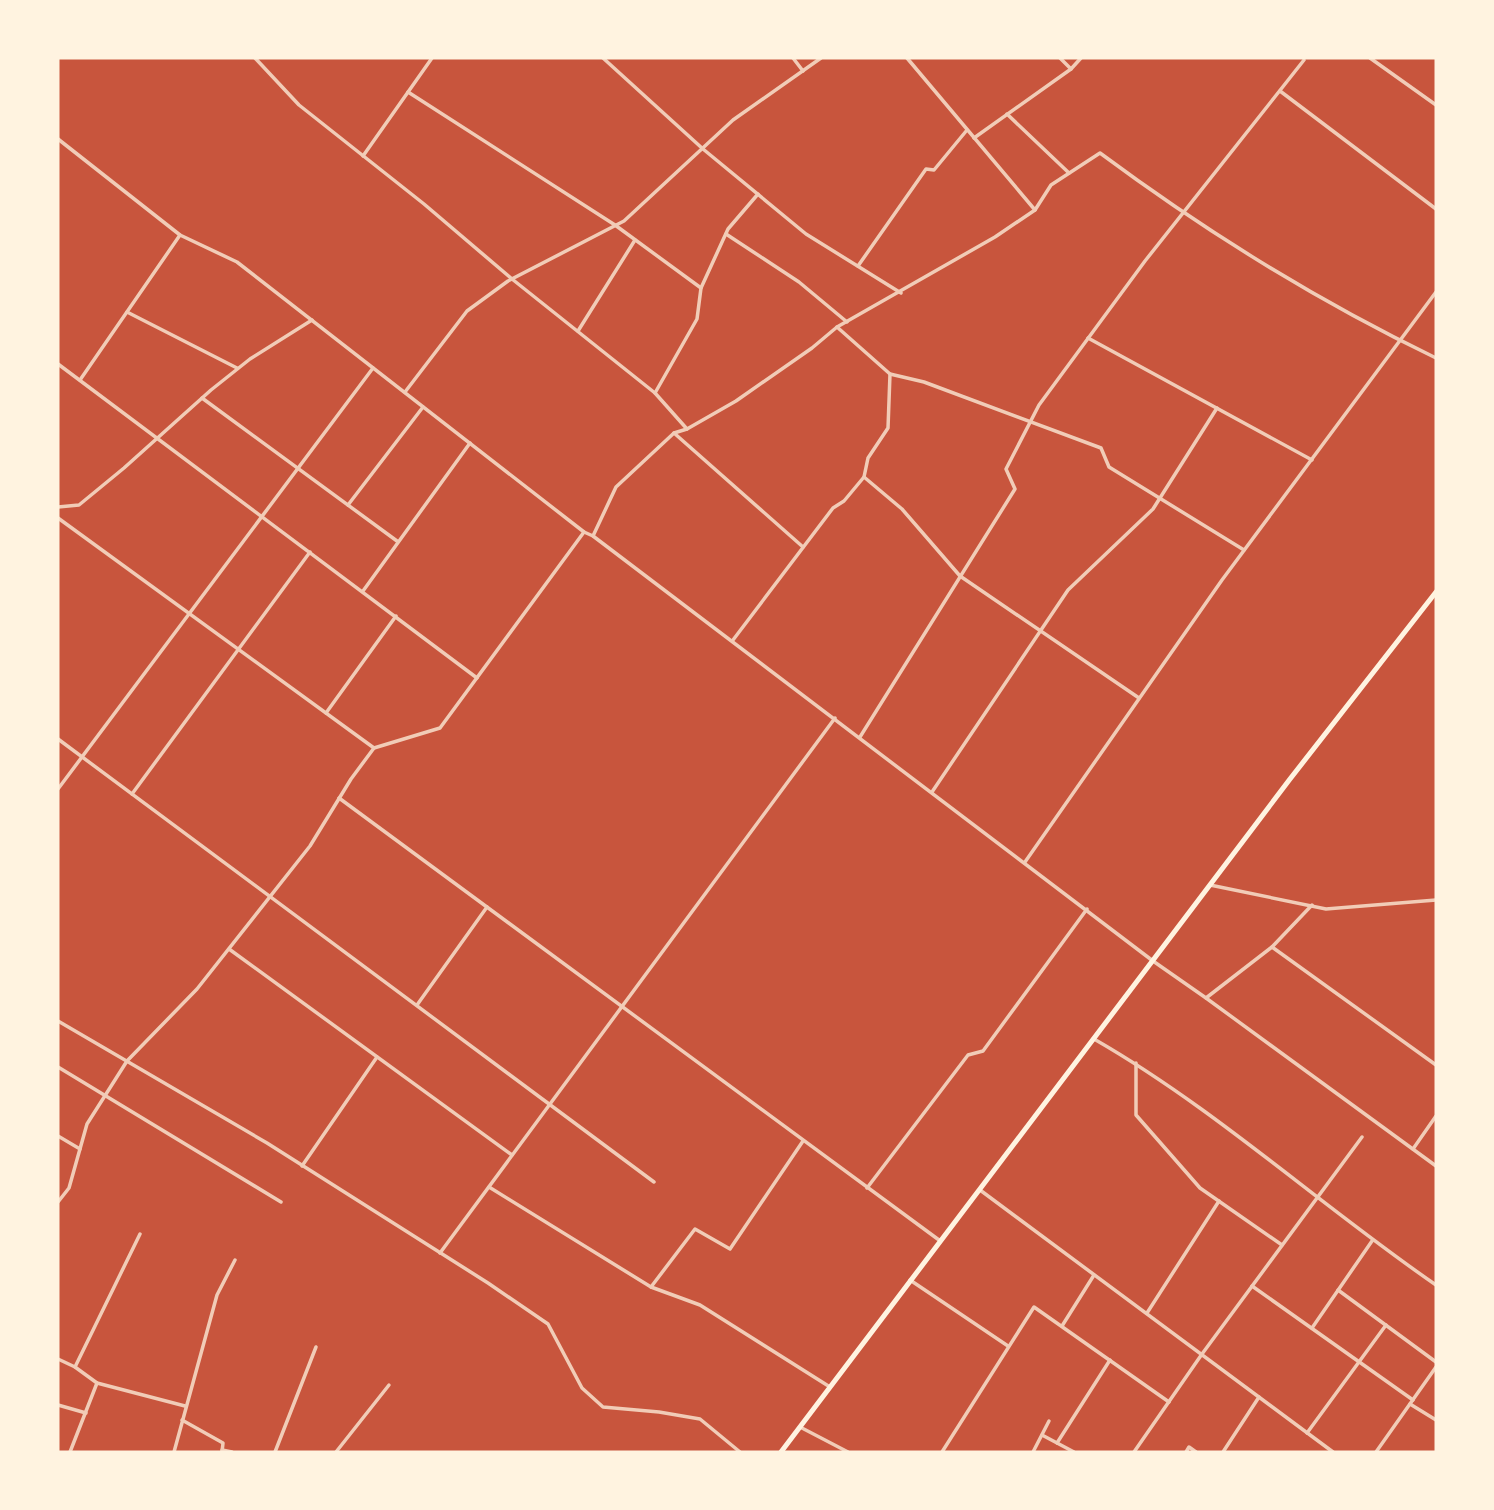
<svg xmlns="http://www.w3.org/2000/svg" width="1494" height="1510" font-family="'Space Grotesk',sans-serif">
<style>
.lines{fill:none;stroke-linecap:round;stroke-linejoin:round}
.minor{stroke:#f1ccb7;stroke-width:3.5}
.secondary{stroke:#fff3e0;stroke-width:5}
</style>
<rect width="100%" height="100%" fill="#c8553d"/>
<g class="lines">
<g class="minor">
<path d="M255,58L299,105L424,204L512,279L655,393L687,429"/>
<path d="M603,58L703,149L806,234L901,293"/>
<path d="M793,58L803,71"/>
<path d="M907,58L1035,210"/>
<path d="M1060,58L1071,69"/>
<path d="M1370,58L1436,105"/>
<path d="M1280,91L1436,209"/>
<path d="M408,92L615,225L701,288L697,319L655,393"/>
<path d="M1007,114L1069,173"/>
<path d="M974,138L1071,69L1081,58"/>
<path d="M58,139L180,235L237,262L584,532L593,536L1153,961L1206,998L1436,1166"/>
<path d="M363,156L432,58"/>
<path d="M726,234L799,282L847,322"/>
<path d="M858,266L926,169L934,170L967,130"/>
<path d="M701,288L728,229L758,194"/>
<path d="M127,312L237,368"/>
<path d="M837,327L890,374L924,382L1101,448L1109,467L1244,550"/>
<path d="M578,331L635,240"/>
<path d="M1088,338L1312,460"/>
<path d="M58,364L477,678"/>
<path d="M80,380L180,235"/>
<path d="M405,392L467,311L508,281L624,221L733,120L821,58"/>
<path d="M202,398L397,541"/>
<path d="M674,433L803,547"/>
<path d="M864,477L868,458L888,428L890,374"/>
<path d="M348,505L423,407"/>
<path d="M58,507L79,505L124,468L211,390L250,359L312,320"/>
<path d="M58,518L374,748"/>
<path d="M593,536L616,487L674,433L687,429L736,401L812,348L837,327L995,237L1035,210L1051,185L1100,153C1205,231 1318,301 1436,358"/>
<path d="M363,591L470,443"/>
<path d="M733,640L833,508L844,501L864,477L902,509L960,576L1139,698"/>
<path d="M326,713L396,616"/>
<path d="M860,737L1015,489L1006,469L1039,405L1145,261L1304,60"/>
<path d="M58,739L654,1182"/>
<path d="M58,789L373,368"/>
<path d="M932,792L1068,590L1153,509L1217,408"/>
<path d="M132,794L310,552"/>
<path d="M339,798L939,1240"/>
<path d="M1025,862L1222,580L1436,292"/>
<path d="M1210,885L1326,909L1436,900"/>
<path d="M1272,947L1436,1065"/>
<path d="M229,949L512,1155"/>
<path d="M1206,998L1272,947L1312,905"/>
<path d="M417,1005L487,907"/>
<path d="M58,1021L267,1143L488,1283L548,1324L582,1388L603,1407L659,1412L700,1419L740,1452"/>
<path d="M1094,1039C1216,1109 1321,1206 1436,1285"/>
<path d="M1136,1063V1115L1200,1188L1282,1245"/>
<path d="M58,1067L281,1202"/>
<path d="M58,1136L80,1149"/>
<path d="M1413,1149L1436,1116"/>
<path d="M302,1166L377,1057"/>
<path d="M489,1187L651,1287L700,1305L830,1387"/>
<path d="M867,1188L968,1055L983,1051L1087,909"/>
<path d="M980,1190L1333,1452"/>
<path d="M58,1202L69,1188L87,1124L127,1061L197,989L310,846L351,779L374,748L440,728L584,532"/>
<path d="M440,1253L835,718"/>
<path d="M910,1280L1008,1346"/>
<path d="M1252,1286L1413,1400"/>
<path d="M651,1287L695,1229L730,1249L803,1141"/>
<path d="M1338,1290L1436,1362"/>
<path d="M1147,1313L1219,1201"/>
<path d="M1062,1326L1094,1275"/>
<path d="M1312,1328L1372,1241"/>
<path d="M58,1359L75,1367L97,1383L185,1406"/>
<path d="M75,1367L140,1234"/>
<path d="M1410,1404L1436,1420"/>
<path d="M58,1405L86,1413"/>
<path d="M182,1420L223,1443L222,1452"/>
<path d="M800,1427L848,1452"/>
<path d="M1307,1433L1386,1325"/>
<path d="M1042,1435L1074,1452"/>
<path d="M1057,1443L1110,1360"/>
<path d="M222,1450L232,1452"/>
<path d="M70,1452L97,1383"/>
<path d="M174,1452L217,1295L235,1260"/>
<path d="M275,1452L316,1347"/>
<path d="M336,1452L389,1385"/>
<path d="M942,1452L1034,1307L1169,1402"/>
<path d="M1033,1452L1049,1421"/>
<path d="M1134,1452L1202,1354L1362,1137"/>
<path d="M1186,1452L1189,1447L1196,1452"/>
<path d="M1223,1452L1259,1397"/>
<path d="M1376,1452L1436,1367"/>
</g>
<path class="secondary" d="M781,1452L1290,779L1436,592"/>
</g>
<rect width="1494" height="1510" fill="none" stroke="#fff3e0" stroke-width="119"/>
</svg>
